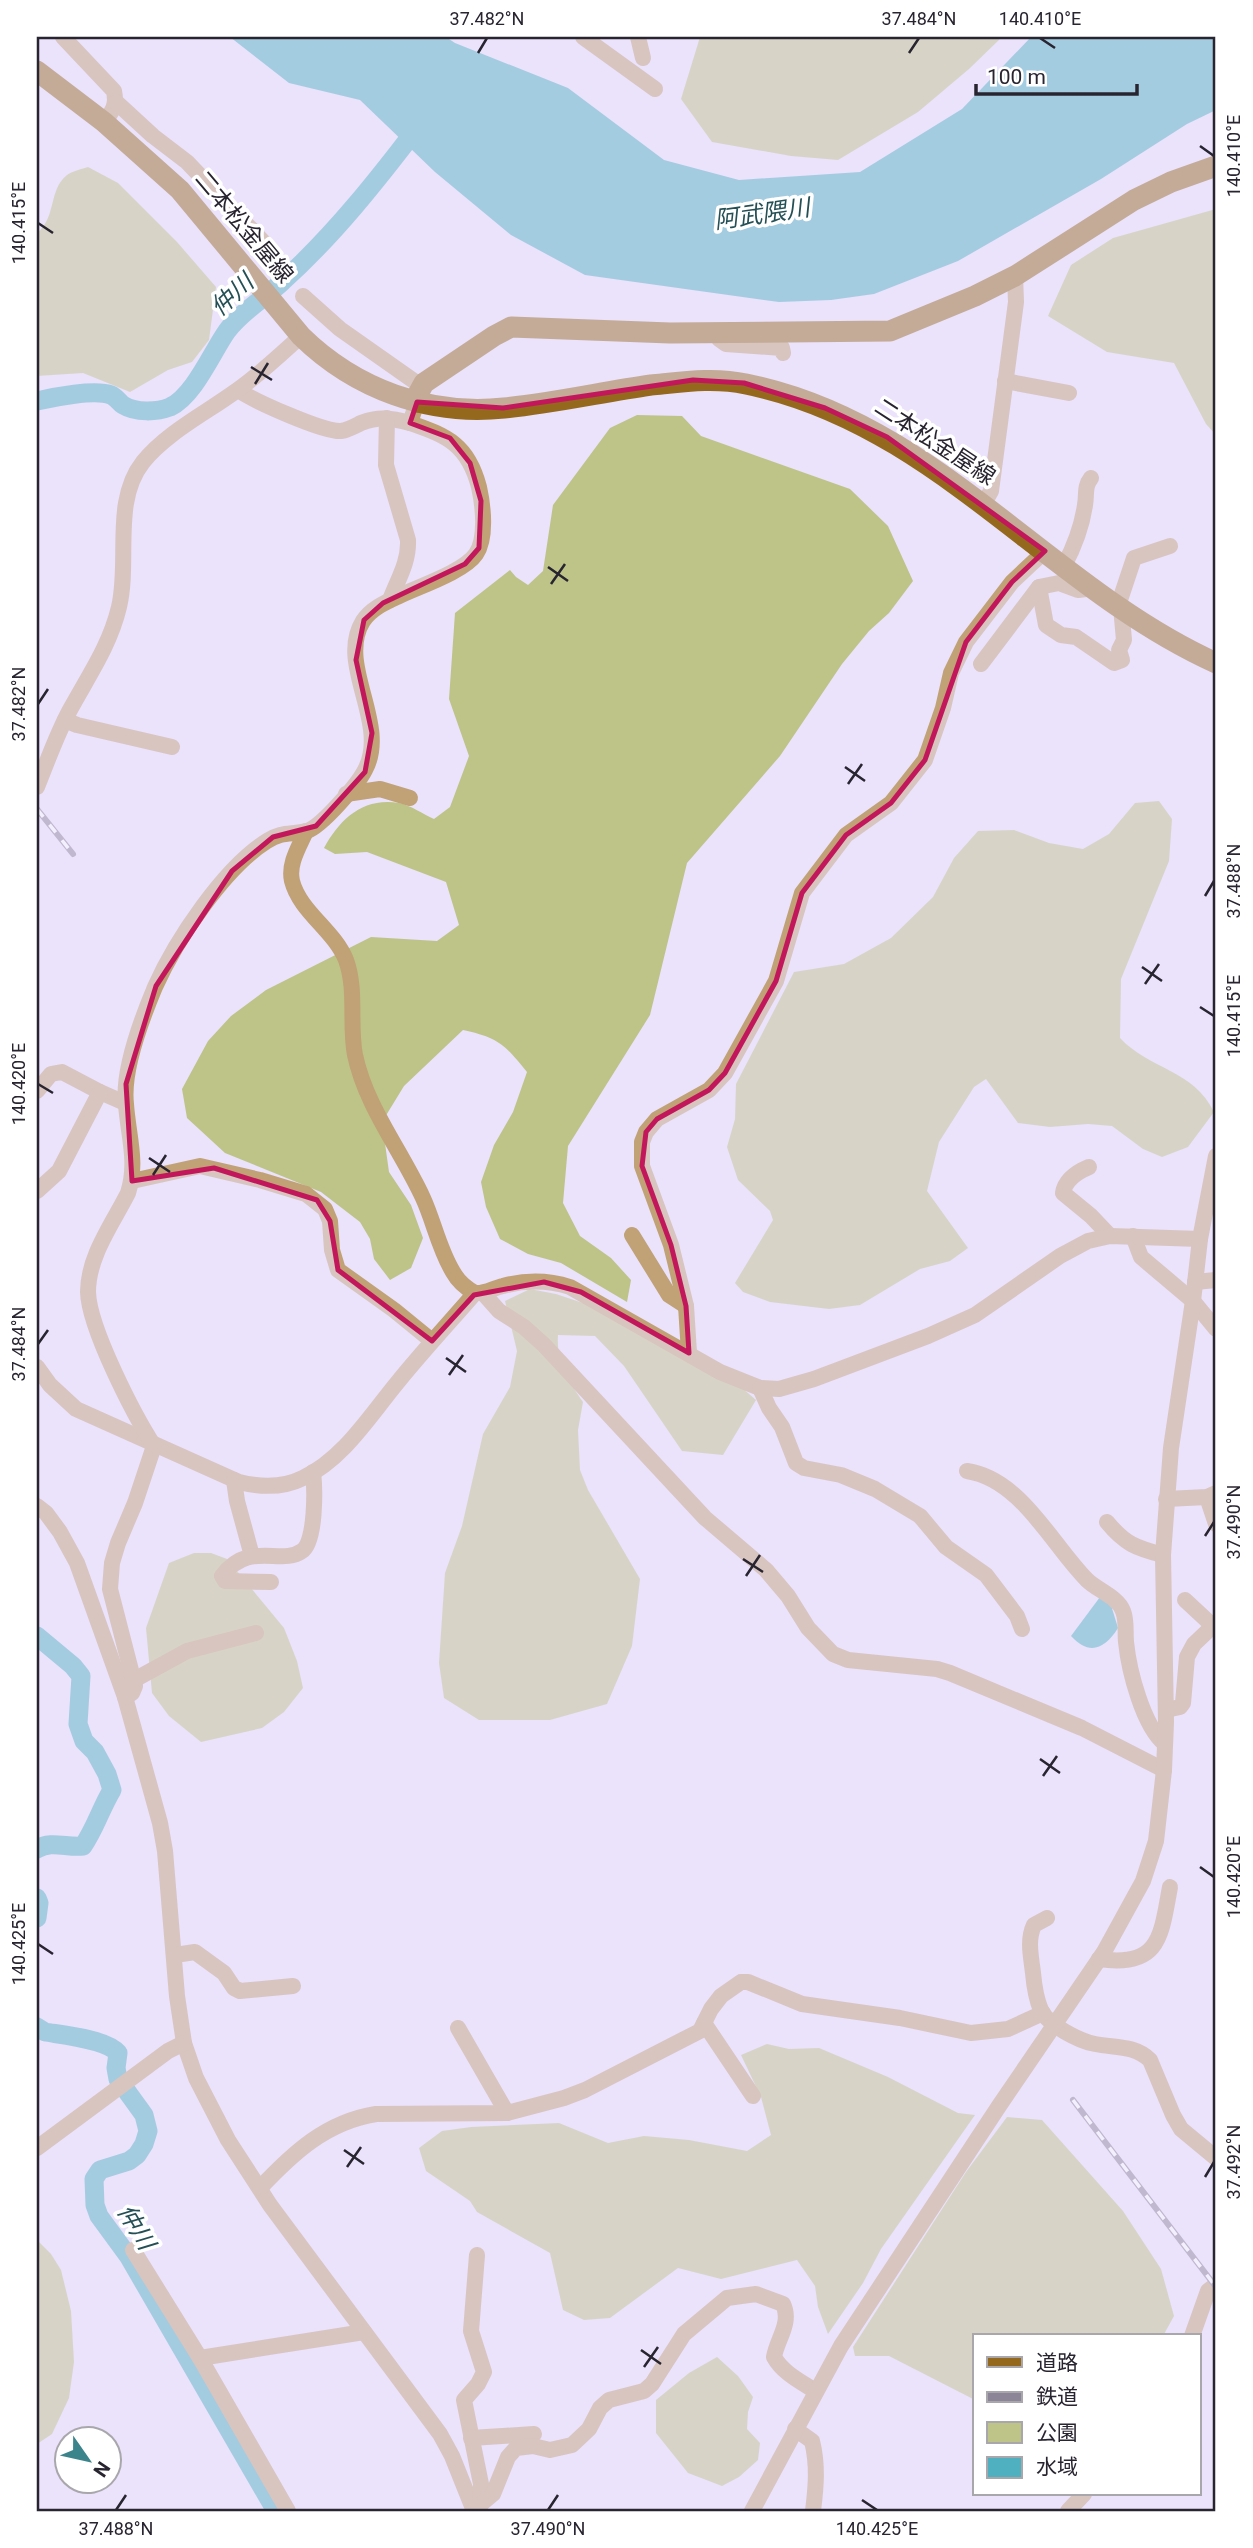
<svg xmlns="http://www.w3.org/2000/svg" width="1253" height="2548" font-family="Roboto,'Noto Sans JP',sans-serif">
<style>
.green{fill:#bec488}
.water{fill:#4fb1bf}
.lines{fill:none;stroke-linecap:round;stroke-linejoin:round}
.river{stroke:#4fb1bf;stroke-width:19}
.minor{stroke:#c0a276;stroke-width:16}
.major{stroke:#94691d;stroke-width:21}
.rail-casing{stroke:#8c8598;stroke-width:6}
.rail{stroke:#fff;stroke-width:3.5;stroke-dasharray:10;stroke-linecap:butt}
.marked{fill:none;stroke:#c2185b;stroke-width:5;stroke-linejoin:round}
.ticks{fill:none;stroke:#282430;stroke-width:2.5}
.labels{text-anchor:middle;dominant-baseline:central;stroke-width:7;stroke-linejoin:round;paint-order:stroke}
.street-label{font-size:23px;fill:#282430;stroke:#fff}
.water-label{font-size:24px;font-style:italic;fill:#244f55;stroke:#fff}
.neatline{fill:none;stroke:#282430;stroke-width:2.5}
.ticks-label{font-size:18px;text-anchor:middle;fill:#282430}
</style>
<rect width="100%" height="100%" fill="#ebe2fc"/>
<g class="green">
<path d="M700,37H1002L969,69L918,112L838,160L791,156L712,142L681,99Z"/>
<path d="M88,167L118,183L177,242L216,287L209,340L192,362L168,370L130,392L83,373L37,376V233C57,217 48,190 67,175C73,171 82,169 88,167Z"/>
<path d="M1216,209V435L1206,424L1174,363L1107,352L1048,316L1071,265L1113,238Z"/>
<path d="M637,415L682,416L701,436L850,489L888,526L913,581L889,613L869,631L842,664L780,756L687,863L650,1015L568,1146L563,1203L580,1236L611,1258L631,1280L627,1302L561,1263L528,1254L500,1239L486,1207L481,1182L494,1145L513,1112L527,1072C504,1044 499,1038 463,1030L404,1086L382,1122L389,1172L411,1205L423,1238L411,1268L390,1280L374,1259L370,1239L360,1222L321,1192L225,1153L187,1118L182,1089L208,1041L231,1016L266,990L371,937L437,941L459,925L446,882L367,852L335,854L324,848C340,819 363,797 399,803C410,805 423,814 434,819L450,807L469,756L449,699L455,613L510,570L516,577L528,585L543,571L553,505L610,428Z"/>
<path d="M1159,801L1172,819L1169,861L1121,979L1120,1038C1150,1070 1193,1069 1214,1112L1188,1147L1162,1157L1143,1149L1112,1126L1088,1124L1050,1127L1018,1123L986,1079L974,1087L939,1142L927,1191L968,1248L950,1261L920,1269L860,1305L829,1309L770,1302L743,1292L735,1283L773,1220L770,1211L738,1180L727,1147L735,1119L736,1084L794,972L844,964L891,938L933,897L954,858L978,831L1014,830L1049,843L1083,849L1109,834L1135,803Z"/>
<path d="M530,1289L556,1294L598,1308L741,1387L756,1400L723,1455L682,1451L624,1366L595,1336L558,1335C556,1362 569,1381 583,1402L578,1430L580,1470L588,1490L640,1579L632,1646L607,1704L550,1720H479L444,1698L439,1663L445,1573L462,1526L483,1434L510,1387L517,1351L505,1301Z"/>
<path d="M194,1553H211L227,1559L284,1628L297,1661L303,1688L284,1712L262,1728L201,1742L169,1716L152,1693L146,1628L169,1563Z"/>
<path d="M767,2044L789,2049L819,2048L888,2077L958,2113L975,2115L881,2249L863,2283L828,2334L818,2307L815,2286L797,2260L721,2279L678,2268L610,2318L584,2320L563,2310L550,2253L477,2212L470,2201L426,2171L419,2148L442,2131L471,2127L559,2123L608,2143L644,2136L689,2140L747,2151L771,2135L761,2097L741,2055Z"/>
<path d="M1007,2117L1042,2120L1123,2211L1161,2269L1174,2316L1163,2336H975V2400L889,2356H855L853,2347L966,2172Z"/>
<path d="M37,2240L51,2254L61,2270L71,2311L74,2362L69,2398L52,2434L37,2444Z"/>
<path d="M717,2357L738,2376L753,2397L748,2412L747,2429L760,2443L758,2460L739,2477L722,2486L688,2473L656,2433V2400L689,2373Z"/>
</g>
<g class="water">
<path d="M230,37H446L455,43L568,88L664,160L739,180L860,172L962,109L1031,37H1216V110L1187,124L1101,179L958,261L874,294L831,300L779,302L585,275L511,235L435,172L360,100L289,83Z"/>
<path d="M1100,1597L1111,1605L1118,1628C1105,1649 1089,1656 1071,1636Z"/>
</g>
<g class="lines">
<g class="river">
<path d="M37,401C54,397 95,389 111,395C116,397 119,402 123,405C136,413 157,412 170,407C194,396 212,352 227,331C242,311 265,298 283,281C334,235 379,178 420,124"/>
<path d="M37,1636L73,1666L81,1676L78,1724L84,1741L95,1752L107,1774L112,1790C101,1808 95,1829 83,1846C67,1848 51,1840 37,1849"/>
<path d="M37,1898L39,1903L37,1918"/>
<path d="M37,2027L45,2032C63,2035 106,2039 118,2053L116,2068L118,2079L144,2115L148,2131L144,2144L137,2155L129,2161L100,2170L94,2179L95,2205L99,2216L129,2257L276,2511"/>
</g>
<g class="minor">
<path d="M63,37L114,91C117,105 113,111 104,122"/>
<path d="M583,37L655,89"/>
<path d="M638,37L643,58"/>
<path d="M116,102L153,136L187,162L271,250"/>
<path d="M303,296L340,329L421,386"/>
<path d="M716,332L719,339L726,344L782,348L783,353"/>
<path d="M1005,381L1069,393"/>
<path d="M238,390C254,401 323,432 341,431C348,430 355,426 361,423C379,416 391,418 410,423L417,402"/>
<path d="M387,418L386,465L408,540C409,562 398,579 390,600"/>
<path d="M983,505L991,491L1016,302L1015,276"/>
<path d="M1064,566C1074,547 1082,526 1085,505C1087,494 1084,487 1091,478"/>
<path d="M1039,587L1046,625L1061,635L1076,637L1114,663L1122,660L1119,650L1124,640L1121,607"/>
<path d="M1118,606L1134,558L1170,546"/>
<path d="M981,664L1039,587L1059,583L1078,590L1094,588"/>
<path d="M65,720L77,725L172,747"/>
<path d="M37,787C48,760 57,733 71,708C89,675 110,645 119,607C130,561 112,501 143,462C166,433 206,413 236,391C259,375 280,355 301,336"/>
<path d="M346,794L380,789L410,798"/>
<path d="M306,831C299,847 288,864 292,881C300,912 334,930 346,960C357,990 349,1024 355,1055C366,1107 401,1150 423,1198C434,1222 439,1249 453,1272C458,1281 466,1288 475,1293"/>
<path d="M37,1091L51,1074L62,1072L100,1092L125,1103"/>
<path d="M1089,1167C1077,1172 1065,1180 1063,1193L1091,1216L1110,1236"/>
<path d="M132,1181L200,1166L260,1180L306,1194L325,1209L330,1221L332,1250L338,1270L394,1310L432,1341"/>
<path d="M37,1191L59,1171L100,1092"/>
<path d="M632,1235L669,1295L686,1306"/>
<path d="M1133,1236L1141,1257L1193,1301L1216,1329"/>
<path d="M1195,1282L1216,1280"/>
<path d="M483,1293L499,1311L524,1327L544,1345L705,1518L766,1570L788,1596L808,1628L833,1654L848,1660L937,1669L950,1673L1082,1728L1164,1770"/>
<path d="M689,1353L686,1306L671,1245L642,1166V1142L646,1132L657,1119L709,1090L725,1073L776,981L802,893L846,835L891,803L925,760L943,708L951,673L966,642L1012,582L1045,551"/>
<path d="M37,1367L50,1385L76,1409L239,1482C259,1487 283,1488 303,1478C343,1459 369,1417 397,1383C422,1352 449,1323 475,1293C485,1294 493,1288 503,1286C525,1280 548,1280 570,1287L720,1372L760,1388L779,1389L814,1379L928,1336L975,1315L1060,1256L1088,1241L1110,1236L1200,1239"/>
<path d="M760,1388L769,1408L782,1427L796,1463L804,1468L841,1475L875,1489L920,1516L946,1547L986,1575L1017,1616L1022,1629"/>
<path d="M967,1471C1021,1479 1052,1545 1087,1580C1097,1590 1118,1597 1123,1611C1127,1621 1125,1632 1126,1642C1129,1671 1143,1726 1165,1744"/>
<path d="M234,1480L237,1501L252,1556"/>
<path d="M1207,1497L1216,1524"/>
<path d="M1166,1499L1207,1497L1216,1493"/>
<path d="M37,1506L46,1513L60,1532L77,1563L125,1697L160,1823L165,1851L177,1996L184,2043L196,2078L228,2140L270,2205L440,2434L452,2456L474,2511"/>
<path d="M1107,1522C1125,1544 1136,1548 1163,1555"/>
<path d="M271,1582L225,1581L222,1576C249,1540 281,1566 302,1551C316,1542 315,1488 313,1472"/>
<path d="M1185,1600L1213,1626"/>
<path d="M134,1680L187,1651L256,1633"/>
<path d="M125,1697L132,1693L135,1686L110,1589L112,1563L118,1543L135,1503L154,1446C134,1415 89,1328 88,1292C88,1256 113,1223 128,1193C138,1162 128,1135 126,1104C122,1070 142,1018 155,987C176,940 224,868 267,841C282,831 292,835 307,831C322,826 358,784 365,770C390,724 336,664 363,621C371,609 384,603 397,597C417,587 464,572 476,554C487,538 483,505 479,487C468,445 448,436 410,423"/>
<path d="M1166,1710L1180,1707L1183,1703L1187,1657L1194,1644L1213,1626L1216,1629"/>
<path d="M1047,1918L1034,1925C1027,1940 1031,1956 1033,1973C1034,1984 1036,1999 1041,2010C1048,2025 1079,2041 1095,2044C1116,2048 1134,2045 1150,2060L1173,2115L1181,2129L1216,2158"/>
<path d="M175,1955L195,1952L224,1973L234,1988L240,1991L293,1986"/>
<path d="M1099,1959C1160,1968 1161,1936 1170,1887"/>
<path d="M704,2023L753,2096"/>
<path d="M458,2028L507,2113"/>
<path d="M37,2148L168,2051L184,2043"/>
<path d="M260,2188C293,2153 326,2122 376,2114L507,2113L564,2098L585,2090L700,2031L711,2009L721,1996L741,1982H748L802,2004L900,2018L971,2033L1008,2029L1043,2013"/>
<path d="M133,2250L200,2358L288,2511"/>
<path d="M477,2255L471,2331L484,2372L478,2384L464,2400L481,2484L480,2505"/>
<path d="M1192,2336L1208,2291L1216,2285"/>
<path d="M200,2358L364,2332"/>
<path d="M795,2429L812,2441C818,2465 816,2487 813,2511"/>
<path d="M471,2438L534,2434"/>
<path d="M474,2510L493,2494L508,2457L516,2448L533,2446L550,2450L572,2445L589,2429L600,2408L609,2400L644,2391L652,2384L684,2334L727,2298L756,2294L783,2304C792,2323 777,2339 774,2357C783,2373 800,2381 815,2391"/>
<path d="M752,2511L841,2346L999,2106L1104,1952L1143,1881L1156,1841L1164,1770L1166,1722L1163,1555L1171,1448L1193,1301L1200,1239L1216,1156"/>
<path d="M1068,2511L1084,2494"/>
</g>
<g class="major">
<path d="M37,71L104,122L180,190L301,336C355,389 429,416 504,408C554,403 602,392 651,385C682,382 714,377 746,384C935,422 1048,587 1216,663"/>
<path d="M417,402L418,394L424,383L494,336L511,327L670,333L890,331L975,296L1015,276L1134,200L1171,182L1216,166"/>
</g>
<defs>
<g id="rail">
<path d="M37,809L73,854"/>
<path d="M1073,2100L1216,2287"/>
</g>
</defs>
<use href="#rail" class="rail-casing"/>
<use href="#rail" class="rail"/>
</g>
<path d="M0 0H1253V2548H0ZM693,380L744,383L825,408L887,437L1045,551L1012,582L966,642L925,760L891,803L846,835L802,893L776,981L725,1073L709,1090L657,1119L646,1132L642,1166L671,1245L686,1306L689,1353L581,1292L544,1282L474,1295L432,1341L338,1270L330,1221L317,1200L214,1168L132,1181L126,1084L156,986L232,871L273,837L316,826L365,772L372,733L356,660L364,620L383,603L465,564L479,548L481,501L470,463L450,438L410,423L417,402L503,408Z" fill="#ebe2fc" fill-opacity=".55" fill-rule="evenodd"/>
<path class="marked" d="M693,380L744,383L825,408L887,437L1045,551L1012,582L966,642L925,760L891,803L846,835L802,893L776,981L725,1073L709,1090L657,1119L646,1132L642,1166L671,1245L686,1306L689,1353L581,1292L544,1282L474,1295L432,1341L338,1270L330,1221L317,1200L214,1168L132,1181L126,1084L156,986L232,871L273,837L316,826L365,772L372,733L356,660L364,620L383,603L465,564L479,548L481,501L470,463L450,438L410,423L417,402L503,408Z"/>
<path class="ticks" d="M1040,38L1055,48M478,53L487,38M909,53L919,38M1200,146L1214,156M38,223L53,233M251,367L272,380M255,384L268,363M548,567L568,581M551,584L565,564M38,704L48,689M845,767L865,781M848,784L862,764M1205,896L1214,881M1142,967L1162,981M1145,984L1159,964M1200,1007L1214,1016M38,1084L53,1093M149,1158L170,1172M153,1175L166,1155M38,1344L48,1330M446,1358L466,1372M449,1375L463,1355M1205,1536L1214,1522M743,1559L763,1572M746,1576L760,1555M1040,1759L1060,1773M1043,1776L1057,1756M1200,1867L1214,1877M38,1944L53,1954M344,2150L364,2164M347,2167L361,2147M1205,2177L1214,2162M641,2350L661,2364M644,2367L658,2347M862,2500L877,2510M116,2510L126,2495M548,2510L558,2495"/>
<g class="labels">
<g class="street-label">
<text transform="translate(244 227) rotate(50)">二本松金屋線</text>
<text transform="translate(935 442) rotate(33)">二本松金屋線</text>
</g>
<g class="water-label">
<text transform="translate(762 214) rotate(-8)">阿武隈川</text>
<text transform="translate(232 295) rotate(-43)">仲川</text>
<text transform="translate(136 2227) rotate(59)">仲川</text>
</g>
</g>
<rect width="1253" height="2548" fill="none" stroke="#ffffff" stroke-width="77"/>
<rect x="973" y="2334" width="228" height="161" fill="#ffffff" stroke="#a9a7ac" stroke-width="2"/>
<rect x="987" y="2357" width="35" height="10" fill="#94691d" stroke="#a9a7ac" stroke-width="2"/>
<text x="1036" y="2370" font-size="21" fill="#282430">道路</text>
<rect x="987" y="2392" width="35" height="10" fill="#8c8598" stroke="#a9a7ac" stroke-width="2"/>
<text x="1036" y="2404" font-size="21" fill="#282430">鉄道</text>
<rect x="987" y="2422" width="35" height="21" fill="#bec488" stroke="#a9a7ac" stroke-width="2"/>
<text x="1036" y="2440" font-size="21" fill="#282430">公園</text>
<rect x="987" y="2457" width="35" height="21" fill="#4fb1bf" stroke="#a9a7ac" stroke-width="2"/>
<text x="1036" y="2474" font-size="21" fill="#282430">水域</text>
<g transform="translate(88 2460) rotate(124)"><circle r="33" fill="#ffffff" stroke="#a9a7ac" stroke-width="2"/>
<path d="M0-5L12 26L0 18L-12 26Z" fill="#3c848b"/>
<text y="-10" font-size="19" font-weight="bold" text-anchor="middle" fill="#282430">N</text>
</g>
<path d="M976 84v10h161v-10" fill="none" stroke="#282430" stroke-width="3.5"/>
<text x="987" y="84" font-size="21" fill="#282430" stroke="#ffffff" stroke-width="5" paint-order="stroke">100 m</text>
<rect x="38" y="38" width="1176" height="2472" class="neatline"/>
<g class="ticks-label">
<text x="487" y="25">37.482°N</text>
<text x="919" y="25">37.484°N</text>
<text x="1040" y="25">140.410°E</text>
<text transform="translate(1234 156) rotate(-90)" y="6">140.410°E</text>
<text transform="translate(19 223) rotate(-90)" y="6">140.415°E</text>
<text transform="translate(19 704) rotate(-90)" y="6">37.482°N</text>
<text transform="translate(1234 881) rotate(-90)" y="6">37.488°N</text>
<text transform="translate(1234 1016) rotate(-90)" y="6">140.415°E</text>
<text transform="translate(19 1084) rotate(-90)" y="6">140.420°E</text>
<text transform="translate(19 1344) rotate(-90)" y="6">37.484°N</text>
<text transform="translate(1234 1522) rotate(-90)" y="6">37.490°N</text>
<text transform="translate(1234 1877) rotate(-90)" y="6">140.420°E</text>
<text transform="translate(19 1944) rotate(-90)" y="6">140.425°E</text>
<text transform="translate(1234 2162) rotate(-90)" y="6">37.492°N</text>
<text x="116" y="2535">37.488°N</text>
<text x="548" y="2535">37.490°N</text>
<text x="877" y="2535">140.425°E</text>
</g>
</svg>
